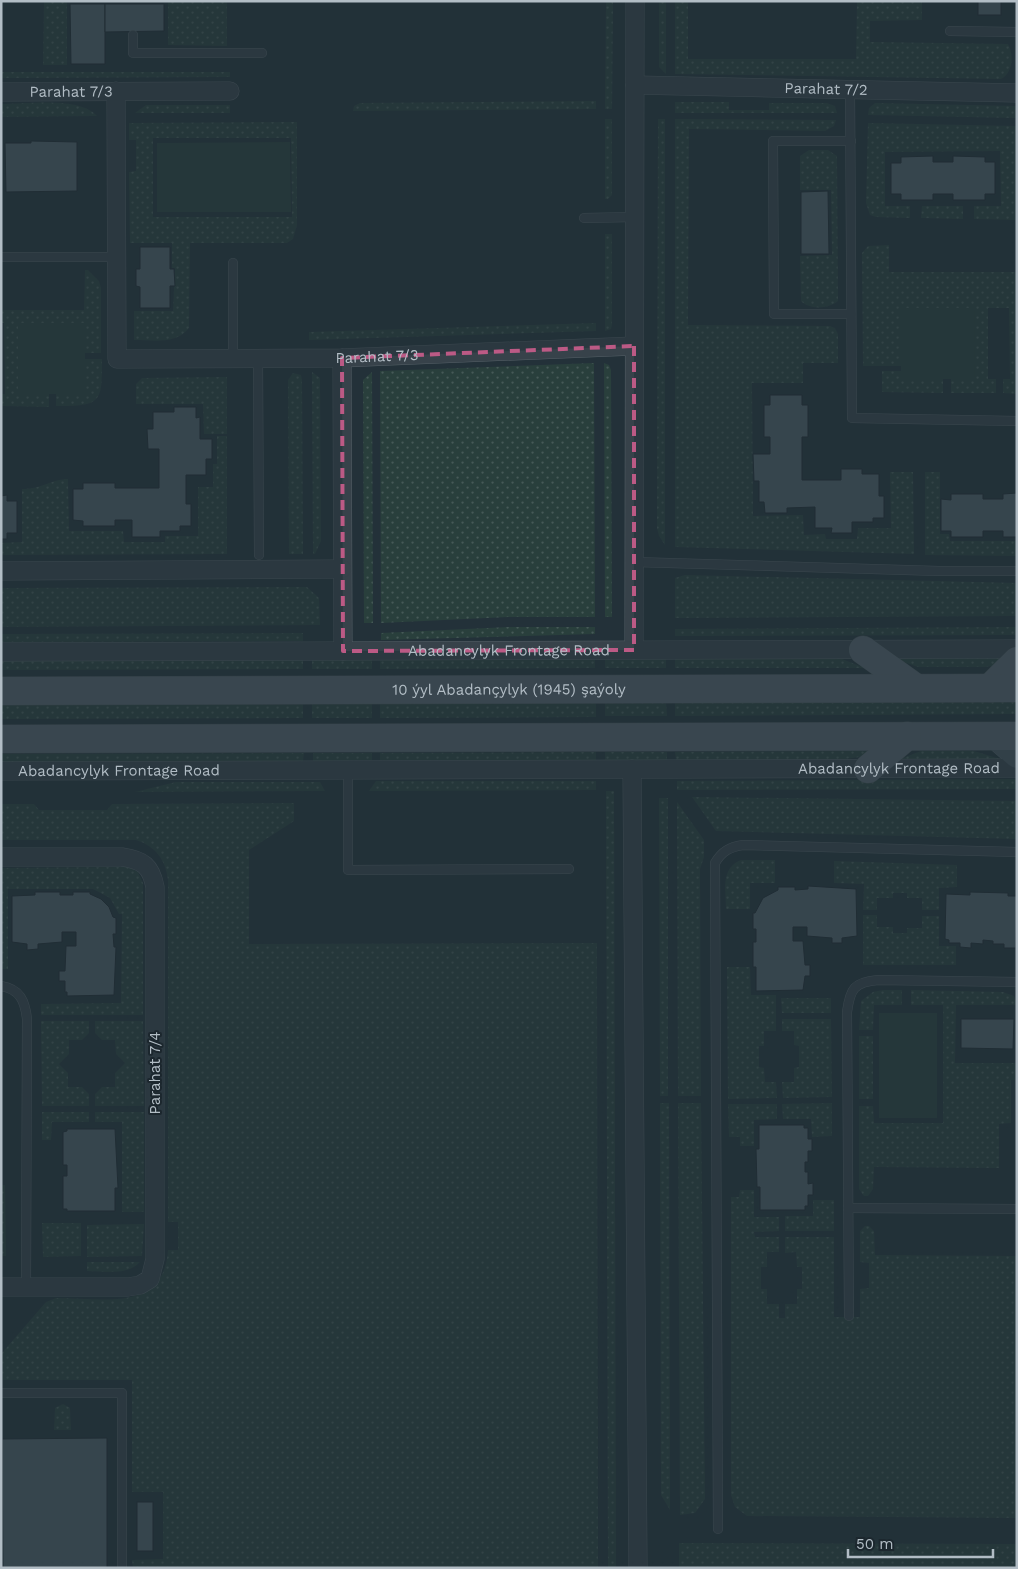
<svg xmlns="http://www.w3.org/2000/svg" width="1018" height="1569" font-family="'Work Sans',sans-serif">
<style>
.grass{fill:url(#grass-dots);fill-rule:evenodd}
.park{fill:#293f3c}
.building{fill:#4f5d67;stroke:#1e2930}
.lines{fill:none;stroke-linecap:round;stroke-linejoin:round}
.service-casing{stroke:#556067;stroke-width:10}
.minor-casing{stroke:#556067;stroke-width:19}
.secondary-casing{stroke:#556067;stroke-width:25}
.primary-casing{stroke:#434e55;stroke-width:29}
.service{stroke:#37424a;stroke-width:9}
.minor{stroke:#37424a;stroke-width:18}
.secondary{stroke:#45525c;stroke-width:24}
.primary{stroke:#55616a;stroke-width:28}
.marked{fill:none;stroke:#bc5a85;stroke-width:4;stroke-dasharray:10 6;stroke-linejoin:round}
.labels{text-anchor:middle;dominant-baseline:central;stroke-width:4;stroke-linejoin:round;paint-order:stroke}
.street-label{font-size:15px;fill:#b2bdc5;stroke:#1c272e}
</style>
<defs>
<pattern id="grass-dots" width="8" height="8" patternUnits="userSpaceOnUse" patternTransform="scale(1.25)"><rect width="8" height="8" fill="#293f3c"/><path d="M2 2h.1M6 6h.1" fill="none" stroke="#465957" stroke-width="1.8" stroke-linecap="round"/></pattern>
</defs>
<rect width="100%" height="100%" fill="#233139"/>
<g class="grass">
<path d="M67,1V65H43L44,2L1,1Z"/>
<path d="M168,1H227V46L168,45Z"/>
<path d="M606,1H613L612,109H605Z"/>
<path d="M659,1H666V74L659,67Z"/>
<path d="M675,1H688V59H856L857,1H922V20L870,21V42L1008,44C1014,55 1013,73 1001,79L675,74Z"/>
<path d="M1,72H230V77L1,78Z"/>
<path d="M596,101V109L353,111L354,106L360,103Z"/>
<path d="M675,102H729V110H769V103H827L835,106L837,113H675Z"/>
<path d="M875,103L1017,106V118L868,115L869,108Z"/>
<path d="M1,104C26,104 80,96 97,116L1,117Z"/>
<path d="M146,105H230V113H135Z"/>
<path d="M605,119H612V195L608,199H605Z"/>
<path d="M658,119H665V545L659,536L657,528Z"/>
<path d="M675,119L836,120L834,126L825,131L689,129L688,325L830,326L835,328L838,334V363H803V383H752L753,516L803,515L804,535L825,534L826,539H857L858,528H891L890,472H913L914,554L675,547Z"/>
<path d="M297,122V225L293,239L287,243H190L189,328C176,345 153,340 134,340V311H173L175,268H172V243H130L129,172L136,171V140H129V123ZM153,138H291L292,217H153Z"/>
<path d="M868,123L1017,126V220L974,219V206H1001L1000,151L885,152V206H910V218L876,217L870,215L866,203Z"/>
<path d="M809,150H828L837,156L838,301C829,309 809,310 801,301L800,256L832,255L831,190H800V156Z"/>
<path d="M922,206H963V219L921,218Z"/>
<path d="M605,234H612V325L611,329L605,331Z"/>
<path d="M889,245V272H1017V394L1003,393V379H1010L1009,308H988V379H996V393H951V379H975L901,308V366H863L862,253L868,246Z"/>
<path d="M85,270H88L99,281L101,288V353H85V323L18,394H49V407L1,406V394H5L4,323H1V310H84Z"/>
<path d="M596,323V331L309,340V332Z"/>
<path d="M85,359H102C102,403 102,406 56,406V394H85Z"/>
<path d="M594,363L595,617H508L381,623L380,371Z"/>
<path d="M604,363L609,365L611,370L612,617H605Z"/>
<path d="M882,371H901V379H943V393L882,392Z"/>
<path d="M312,372L320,378L321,541L315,554H313Z"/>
<path d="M372,372L373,623H364L363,380Z"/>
<path d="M293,373L301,375L302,380L303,554H289L288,380Z"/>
<path d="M227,377V434H204L203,404H136V384L142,378Z"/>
<path d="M217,436H227V554L1,555V543L22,542V489C42,489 52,479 68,479L69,531H123L124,542H165V536H198V487H213V464H217Z"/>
<path d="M925,472H940V534H949L950,541H1017V556L925,555Z"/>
<path d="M685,575L1017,583V616L675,618V578Z"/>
<path d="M307,587L319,598L320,625L1,627V588Z"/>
<path d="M509,627H595V634L381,640V633Z"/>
<path d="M1017,627V635L675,636V629Z"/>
<path d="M303,633V641L1,642V634Z"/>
<path d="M1003,658L994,666L984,667H918L895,659Z"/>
<path d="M595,659V668L380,669V660Z"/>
<path d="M666,659V668H605V660Z"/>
<path d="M675,659H842L865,668H675Z"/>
<path d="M303,660V669L1,670V661Z"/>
<rect x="312" y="660" width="60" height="9"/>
<path d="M675,700L1017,701V714L675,716Z"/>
<path d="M596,701V717L380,718V702Z"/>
<path d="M605,701H666L667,716H605Z"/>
<path d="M303,702V718L1,719V704Z"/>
<rect x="312" y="702" width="60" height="16"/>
<path d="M872,751L860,757L845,759L676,760L675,752Z"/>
<path d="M921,751H974L1000,759H900Z"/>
<path d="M596,752V760H380V753Z"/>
<rect x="605" y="752" width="62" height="8"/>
<path d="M304,753L303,761L1,762V754Z"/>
<path d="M313,753H372V760L313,761Z"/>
<path d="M1017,779V789L677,790V781Z"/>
<path d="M376,781H596V790L369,791Z"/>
<path d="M176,782H320L325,791L135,792Z"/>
<path d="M606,791H614L616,1568H608Z"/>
<path d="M692,797L1017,801V839L716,831Z"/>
<path d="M659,798H668V1096H660Z"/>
<path d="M677,802L704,840V857L700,869L701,1096H678Z"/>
<path d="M294,803V821L249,850V944L597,943L598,1568H133L132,1560L163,1559V1492H132V1380H1V1354L46,1302L56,1298C102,1298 164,1313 168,1250H178V1222H168V880C166,860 155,846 136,840H1V804H34L39,810H107L112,804Z"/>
<path d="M741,860H775V883H750V909H726C726,891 720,868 741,860Z"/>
<path d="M834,861L957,865V887L939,888V910H922V898H907V893H893V898H877V910H863L864,884L834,883Z"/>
<path d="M128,867L138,872L143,883V1015H41V1004L121,1003L122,914H119L110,898L93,889H8V969H1V868Z"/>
<path d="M863,915H877V927H893V933H907V928H922V916H939V946H956V965H863Z"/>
<path d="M727,967H750L751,995H776V1031H764V1046H759V1067L764,1068L765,1082H776L777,1098L728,1099Z"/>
<path d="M883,990H902V1005H874L873,1030H859L861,1001L873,992Z"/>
<path d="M911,990L1003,992L1014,996L1017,1005H956L955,1063H1017V1080H1011V1123L999,1124V1168L874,1167L873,1189L868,1196H864L859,1189V1106H873L874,1123H943V1005H911Z"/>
<path d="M781,998H831V1013H782Z"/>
<path d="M782,1019H831L832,1097L783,1098L782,1082H794V1068L799,1067V1046L794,1045V1031H782Z"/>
<path d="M41,1021H89V1033L82,1040H69V1054L59,1064L68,1073V1087H82L89,1094V1106H42Z"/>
<path d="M95,1021H143L144,1106H95V1094L102,1087H115V1073L125,1063L116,1054L115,1040H102L95,1033Z"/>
<rect x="859" y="1036" width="14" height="63"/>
<path d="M660,1103H669L670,1510L661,1495Z"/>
<path d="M678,1103H701L705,1499L695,1513L680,1515Z"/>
<path d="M832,1103V1136L812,1137L811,1119H783L782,1104Z"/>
<path d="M728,1104H777V1119L754,1120V1146H740V1137H729Z"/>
<path d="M42,1112H89V1122H52L51,1140H42Z"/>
<path d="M95,1112H144V1212H122V1122H95Z"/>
<path d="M1,1185H5L6,1256H1Z"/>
<path d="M740,1190H754V1217H779V1231L754,1232L755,1237H779V1252H767V1267H761V1289H767V1304H779V1318H785V1304H797V1289H802V1267H797L796,1252L785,1253V1237H834V1317H860V1289L869,1288V1263L860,1262V1231L865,1226H869L874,1231L875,1255L1017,1256V1518L747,1516L735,1507L731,1495V1197H739Z"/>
<path d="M813,1200H834V1231H785V1216H813Z"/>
<path d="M42,1223H81V1256L43,1257Z"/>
<path d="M144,1224L142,1256L87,1257V1225Z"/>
<path d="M87,1262H140C127,1276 104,1271 87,1271Z"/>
<path d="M63,1404L70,1408L71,1430H54L55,1408Z"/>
<path d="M679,1543L1017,1544V1568H679Z"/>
</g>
<g class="park">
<path d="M290,142L291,212H157V143Z"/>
<path d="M901,308H974L975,379H901Z"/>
<rect x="18" y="323" width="67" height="71"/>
<rect x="879" y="1013" width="58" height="105"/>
</g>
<g class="building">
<rect x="978" y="1" width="23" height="14"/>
<path d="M70,4H105V64H71Z"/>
<path d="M105,4H164V31L105,32Z"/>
<path d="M31,141L77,142V191L6,192L5,143H31Z"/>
<path d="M933,156V162H953V156L985,157V162H995V194H985V200H953V194H933V200H901V194H891V163H901V157Z"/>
<path d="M828,191L829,254H801V192Z"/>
<path d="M140,247H170V269H174L175,286H170V308H140V287L136,286V269H140Z"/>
<path d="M770,395H802V405H808V437H802V480H841V469H862V474H879V496H884V518H873V522H852V533H831L832,528H815V507L787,508V513H765L764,502H759V481H754L753,454H770V437H764V405H770Z"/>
<path d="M174,407H196V418L200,417V439H212V459H206V475H186V504H191V526H180V531H160V537H132V520H115V526H83V521L73,520V489H83V483H115V488H159V449H148L147,429H153V412H174Z"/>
<path d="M1017,493V537H1003V531H983V537H951V531H941V499L951,500V494H983V499H1003V494Z"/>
<path d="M7,495V501H17V533H7V539H1V496Z"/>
<path d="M808,886L856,889L857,936L842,938V943H832V938L807,936V927H793V941H803L805,965H810V976H805L803,990L756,991V967H753V942H756V929H753V913H755L763,898L778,890V887H795V890L808,889Z"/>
<path d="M35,892H60V895H73V892H90V894L101,899L109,907L113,917L116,918V934H113L114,947H116L114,995L67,996V992H65V981H59V971H65L66,946H76V932H62V942L38,944V949L27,950V944L12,942V896L35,895Z"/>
<path d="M970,892L1008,893V896H1017L1016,948H1004V944H993V941L983,940V944L971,943V948L960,947V943H949V940L945,939L946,894L970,895Z"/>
<path d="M961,1019H1014L1013,1049L961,1048Z"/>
<path d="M759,1125H804V1128H808V1139H812V1151H808V1162H805V1172H808V1184L813,1183V1195H808V1206H805V1210H760V1187H757L756,1149H759Z"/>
<path d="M67,1129H115L118,1188H115V1211H67V1209H63V1176H67V1165H63V1132L67,1131Z"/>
<path d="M107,1438V1568H3L2,1439Z"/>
<rect x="137" y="1502" width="16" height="49"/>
</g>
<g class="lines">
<defs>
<g id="service">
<path d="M950,31L1017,32"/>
<path d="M133,35V53H262"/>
<path d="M850,90L852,418L1017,421"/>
<path d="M851,141H773L774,314H851"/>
<path d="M584,218L635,217"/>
<path d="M1,257H117"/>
<path d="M233,263V359"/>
<path d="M258,358L259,555"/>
<path d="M634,562L939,571H1017"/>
<path d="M348,770V870L569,869"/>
<path d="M1,986C20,989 25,1001 27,1019L26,1287"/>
<path d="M848,1208L1017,1209"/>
<path d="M849,1316L847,1012C850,989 854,982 878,980L1017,982"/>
<path d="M1,1393H122V1568"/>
<path d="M718,1529L715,863C722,851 730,847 743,845L1017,852"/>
</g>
<g id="minor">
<path id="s1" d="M635,85L1017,93"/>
<path id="s2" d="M116,91L117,359L342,358L634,346"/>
<path id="s3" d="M1,92L230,91"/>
<path d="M342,358L343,651"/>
<path d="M1,571L342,569"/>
<path d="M634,650L635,1"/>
<path id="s4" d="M1,652L1017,649"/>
<path d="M632,769L638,1568"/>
<path id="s5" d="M1,771L1017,768"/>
<path d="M1,857H122C143,860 151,866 155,887V1259L150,1279L140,1285L128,1287H1"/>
</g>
<path id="secondary" d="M994,736L1017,756"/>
<g id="primary">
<path d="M863,650L916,688"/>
<path d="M990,688L1017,661"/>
<path id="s6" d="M1,691L1017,688"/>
<path d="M1,739L1017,736"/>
<path d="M868,769L907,736"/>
</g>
</defs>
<use href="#service" class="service-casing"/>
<use href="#minor" class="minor-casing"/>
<use href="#secondary" class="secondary-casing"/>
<use href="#primary" class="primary-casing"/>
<use href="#service" class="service"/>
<use href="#minor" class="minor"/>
<use href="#secondary" class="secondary"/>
<use href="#primary" class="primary"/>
</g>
<path d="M0 0H1018V1569H0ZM634,346V650L343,651L342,358Z" fill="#233139" fill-opacity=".55" fill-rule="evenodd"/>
<path class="marked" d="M634,346V650L343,651L342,358Z"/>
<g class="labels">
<g class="street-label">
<text stroke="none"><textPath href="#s1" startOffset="191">Parahat 7/2</textPath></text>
<text stroke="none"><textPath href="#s3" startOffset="70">Parahat 7/3</textPath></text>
<text stroke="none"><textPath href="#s2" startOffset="528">Parahat 7/3</textPath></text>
<text stroke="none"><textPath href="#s4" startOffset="508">Abadancylyk Frontage Road</textPath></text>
<text stroke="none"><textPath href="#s6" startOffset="508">10 ýyl Abadançylyk (1945) şaýoly</textPath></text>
<text stroke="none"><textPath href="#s5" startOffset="898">Abadancylyk Frontage Road</textPath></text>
<text stroke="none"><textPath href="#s5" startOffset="118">Abadancylyk Frontage Road</textPath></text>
<text transform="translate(155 1073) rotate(-90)">Parahat 7/4</text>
</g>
</g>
<rect width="1018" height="1569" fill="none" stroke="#b2bdc5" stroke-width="5"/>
<path d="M848 1549v8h145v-8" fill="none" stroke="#b2bdc5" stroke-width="2.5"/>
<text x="856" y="1549" font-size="15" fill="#b2bdc5" stroke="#1c272e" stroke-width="4" paint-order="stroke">50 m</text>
</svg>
